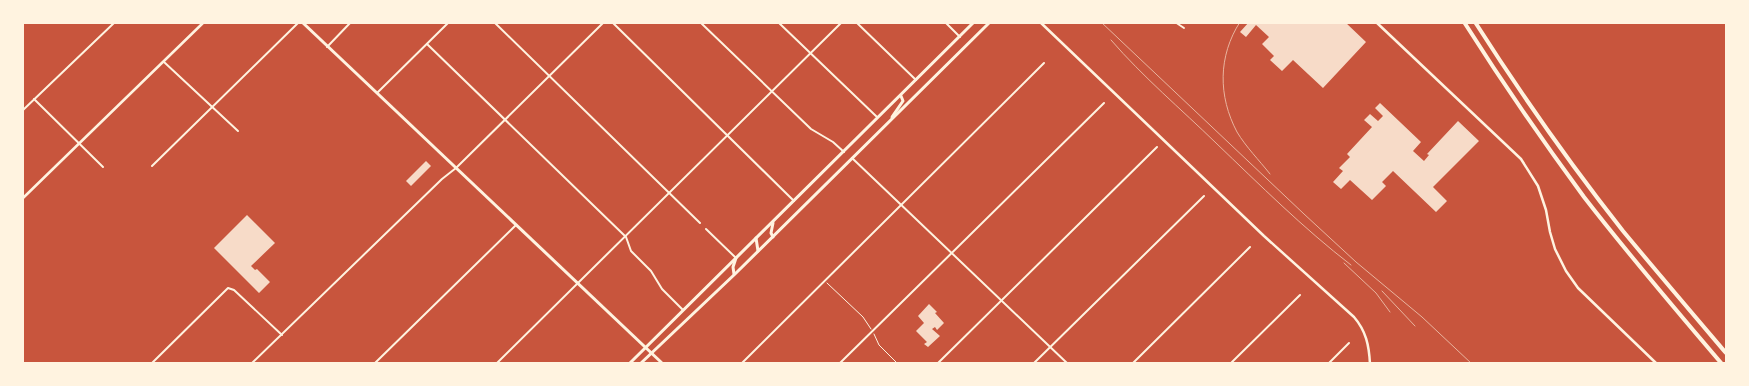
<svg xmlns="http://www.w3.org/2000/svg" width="1749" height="386" font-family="Cabin,sans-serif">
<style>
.building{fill:#f7dbc8}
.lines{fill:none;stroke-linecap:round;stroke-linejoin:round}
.path{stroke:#fff3e0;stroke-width:1}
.minor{stroke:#fff3e0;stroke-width:2}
.tertiary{stroke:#fff3e0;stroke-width:2.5}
.primary{stroke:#fff3e0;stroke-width:3}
.motorway{stroke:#fff3e0;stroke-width:4}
.rail{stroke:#e9b49f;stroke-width:1}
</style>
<rect width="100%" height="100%" fill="#c8553d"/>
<g class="building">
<path d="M1249,22H1345L1366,42L1323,88L1293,60L1282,71L1270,60L1274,56L1262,44L1269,37L1256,25L1246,37L1240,32Z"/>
<path d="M1380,103L1421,142L1413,151L1424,161L1429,155L1427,154L1458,121L1479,141L1433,187L1447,201L1436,212L1393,171L1382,182L1386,186L1372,200L1350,180L1341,189L1333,182L1343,171L1339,168L1350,157L1347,154L1372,127L1364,120L1370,114L1378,121L1383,116L1375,108Z"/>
<path d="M426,161L431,166L411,186L406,181Z"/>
<path d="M247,215L275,243L251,266L255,270L257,269L270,282L259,293L214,248Z"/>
<path d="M929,304L937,312L935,313L944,323L937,330L935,327L932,329L940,336L928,347L924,344L927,342L916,331L924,323L918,316Z"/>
</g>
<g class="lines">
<g class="path">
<path d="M827,283L863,317L871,329"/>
<path d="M874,334L879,345L898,364"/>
</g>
<g class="minor">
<path d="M494,22L700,223"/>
<path d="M612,22L794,201"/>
<path d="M700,22L811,129L833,142L844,152"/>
<path d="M778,22L877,117"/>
<path d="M856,22L916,80"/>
<path d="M945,22L960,37"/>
<path d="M1175,22L1184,28"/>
<path d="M22,24L24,22"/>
<path d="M427,44L626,237L631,251L651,271L662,289L683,310"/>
<path d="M327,47L351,22"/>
<path d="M164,62L238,131"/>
<path d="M377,93L449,22"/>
<path d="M34,99L103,167"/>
<path d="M22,111L115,22"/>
<path d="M852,158L1068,364"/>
<path d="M152,166L299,22"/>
<path d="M706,229L736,258"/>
<path d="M151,364L228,288L234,290L282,335"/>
<path d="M251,364L442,179L456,168L604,22"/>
<path d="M374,364L516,225"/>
<path d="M496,364L842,22"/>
<path d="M741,364L1044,63"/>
<path d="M839,364L1104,103"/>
<path d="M937,364L1157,147"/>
<path d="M1033,364L1204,196"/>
<path d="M1132,364L1250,247"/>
<path d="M1230,364L1300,295"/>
<path d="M1328,364L1349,343"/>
</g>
<g class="tertiary">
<path d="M1040,22L1264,236L1354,317C1366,331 1369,345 1370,364"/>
<path d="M1376,22L1521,159L1538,186L1546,210L1550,232L1555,249L1566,271L1578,288L1657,364"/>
<path d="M22,199L204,22"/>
</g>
<g class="primary">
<path d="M302,22L663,364"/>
<path d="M892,117L903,101L901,96"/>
<path d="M773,237L771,233L773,223"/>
<path d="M756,238L758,251"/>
<path d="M734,274L733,267L736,258"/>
<path d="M629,364L974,22"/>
<path d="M640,364L735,274L990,22"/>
</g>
<g class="motorway">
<path d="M1464,22C1502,82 1542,140 1584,197C1628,254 1675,309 1722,364"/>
<path d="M1475,22C1521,94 1570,164 1623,231C1657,272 1692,313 1726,353"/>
</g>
<g class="rail">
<path d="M1101,22L1304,214L1356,262L1422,317L1472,364"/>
<path d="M1240,22C1218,56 1218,96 1237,132C1246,147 1259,160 1270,174"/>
<path d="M1111,40C1143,77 1181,109 1216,143C1260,185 1303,228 1351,265"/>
<path d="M1344,263L1376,293L1390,312"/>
<path d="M1382,291L1415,326"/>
</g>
</g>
<rect width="1749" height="386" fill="none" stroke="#fff3e0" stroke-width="48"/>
</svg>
